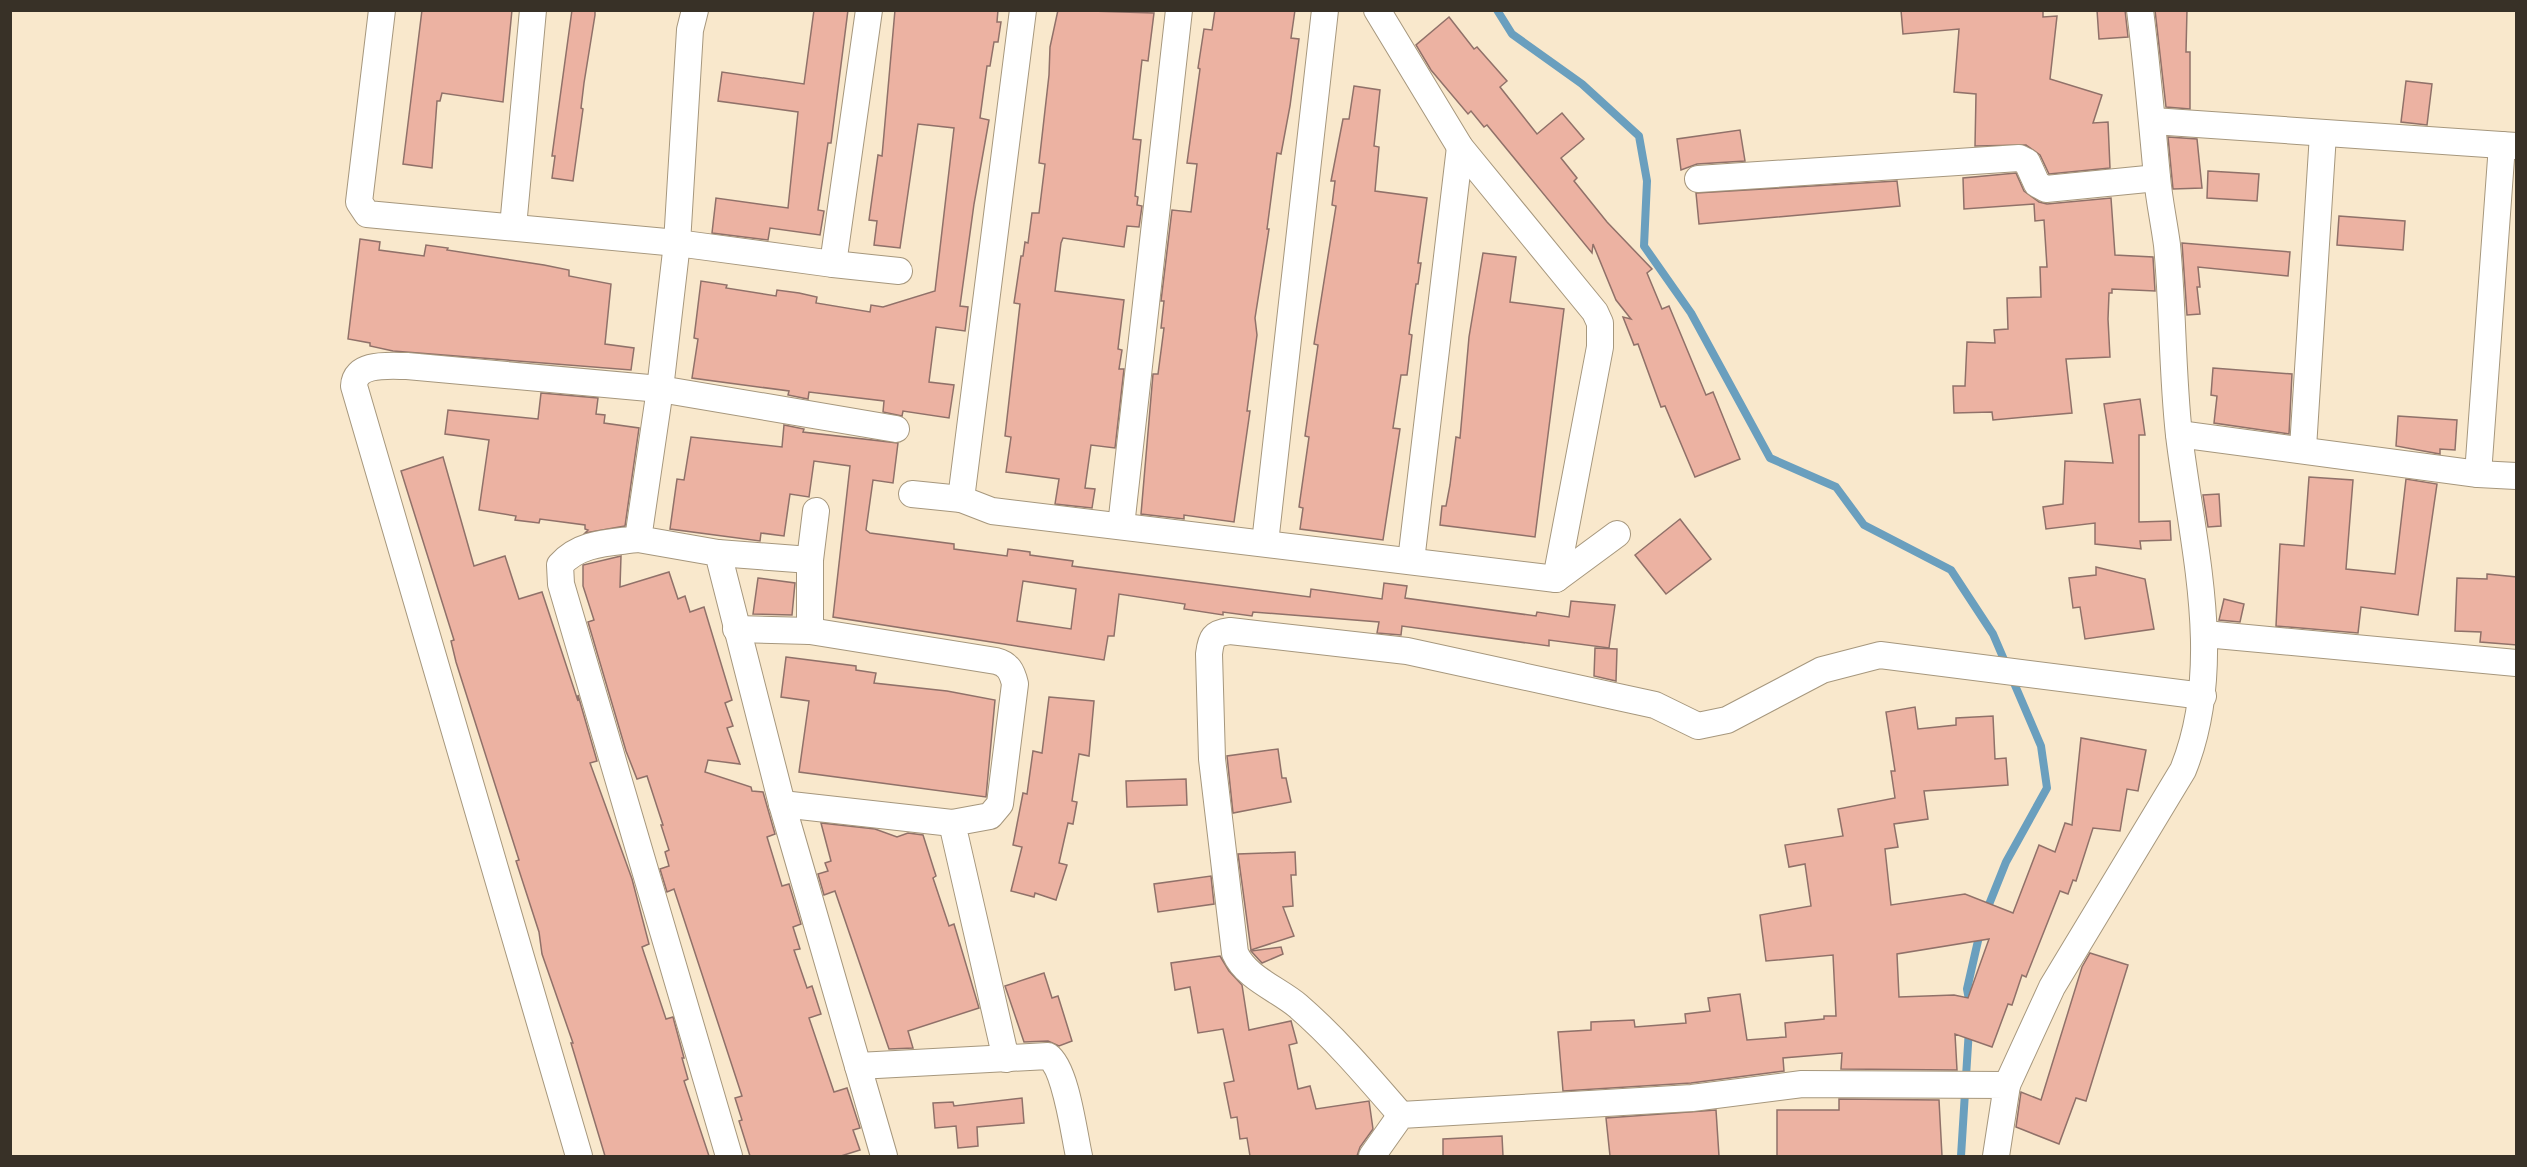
<svg xmlns="http://www.w3.org/2000/svg" width="2527" height="1167" font-family="Lora,serif">
<style>
.lines{fill:none;stroke-linecap:round;stroke-linejoin:round}
.stream{stroke:#6a9fbe;stroke-width:8}
.building{fill:#ecb2a2;stroke:#907169;stroke-width:1.5;fill-rule:evenodd}
.minor-casing{stroke:#a6977d;stroke-width:28}
.minor{stroke:#fff;stroke-width:26}
</style>
<rect width="100%" height="100%" fill="#f9e8cc"/>
<g class="lines">
<g class="stream">
<path d="M1497,10L1512,34L1582,84L1639,136L1647,181L1644,246L1691,313L1770,458L1836,487L1864,525L1951,570L1993,634L2041,746L2047,788L2006,862L1986,912"/>
<path d="M1970,1005L1967,989L1980,932"/>
<path d="M1961,1156L1969,1029"/>
</g>
</g>
<g class="building">
<path d="M422,10H512L503,102L442,93L440,101H437L432,168L403,164Z"/>
<path d="M572,10H595V15L584,83L581,108L583,109L573,181L552,178L555,156H552Z"/>
<path d="M814,10H848L831,143H828L818,210L824,211L820,235L770,228L768,240L712,233L716,198L788,208L798,112L718,101L722,72L804,84Z"/>
<path d="M895,10H998L997,22H1001L998,42H994L990,66H987L980,118L989,120L974,204L960,306L968,307L965,331L936,327L929,382L954,385L949,418L903,411L902,416L883,412L884,401L809,392L808,399L788,395L789,391L692,378L698,339L694,338L701,281L727,285L726,288L776,296L777,290L799,293L817,297L816,303L870,312L871,305L883,307L935,291L954,128L918,124L900,248L874,245L877,221L869,220L878,155L882,156Z"/>
<path d="M1058,10L1154,13L1148,61L1142,60L1133,139L1141,140L1135,196L1138,197L1137,205L1142,206L1139,227L1127,226L1124,247L1063,238L1061,243L1055,291L1124,300L1118,349L1122,350L1119,369H1124L1115,448L1091,445L1085,488L1095,489L1092,508L1055,504L1059,479L1006,472L1011,437L1005,436L1020,304L1014,303L1021,256H1023L1025,242L1028,243L1032,213H1039L1045,164L1039,163L1049,75L1050,47Z"/>
<path d="M1215,10H1295L1291,38L1299,39L1290,106L1281,154L1277,153L1267,229H1269L1255,318L1257,335L1247,411H1250L1234,522L1184,515V519L1141,514L1153,374H1158L1164,328H1161L1164,301H1161L1172,210L1191,212L1197,164L1187,163L1200,69L1198,68L1204,29L1212,30Z"/>
<path d="M1901,10H2043V17L2057,16L2050,79L2102,95L2093,123L2108,122L2110,168L2049,174L2040,155L2026,145L1975,146L1976,94L1954,92L1959,29L1903,34Z"/>
<path d="M2097,10H2125L2128,37L2099,39Z"/>
<path d="M2155,10H2187L2186,52H2190V109L2166,107Z"/>
<path d="M1449,17L1474,49L1477,47L1507,81L1500,87L1537,134L1562,113L1584,139L1561,158L1577,178L1574,181L1607,222L1652,269L1647,273L1662,309L1669,306L1706,395L1713,392L1740,459L1695,477L1665,406L1661,407L1638,344L1634,345L1623,317L1631,319L1616,300L1593,244L1592,253L1487,125L1484,127L1471,111L1468,114L1431,70L1416,45Z"/>
<path d="M2406,81L2432,84L2427,125L2401,122Z"/>
<path d="M1354,86L1380,90L1374,146L1379,147L1375,191L1427,198L1418,263H1421L1418,284H1416L1409,334L1412,335L1407,375H1401L1393,428L1400,429L1383,540L1300,529L1303,508L1299,507L1309,437L1305,436L1318,345L1314,344L1336,206L1332,205L1335,181H1331L1343,119H1349Z"/>
<path d="M1740,130L1745,161L1697,164L1681,170L1677,139Z"/>
<path d="M2168,137L2197,139L2202,188L2173,189Z"/>
<path d="M2208,171L2259,174L2257,201L2207,198Z"/>
<path d="M2016,173L2024,191L2039,202L2047,204L2111,198L2115,255L2153,257L2155,291L2112,289V293H2109L2108,319L2110,357L2066,359L2072,413L1993,420L1992,412L1954,413L1953,386H1965L1967,342L1995,343L1994,330L2008,329L2007,298L2041,297L2040,267H2047L2044,220L2035,221L2034,204L1964,209L1963,178Z"/>
<path d="M1897,181L1900,206L1699,224L1696,193Z"/>
<path d="M2339,216L2405,221L2403,250L2337,245Z"/>
<path d="M360,239L380,242L379,250L424,256L426,245L448,248L447,250L544,265L569,270V276L611,284L605,344L634,348L631,370L393,351L370,346V343L348,339Z"/>
<path d="M2182,243L2290,252L2288,276L2198,267L2200,287H2197L2200,314L2187,315Z"/>
<path d="M1483,253L1516,257L1510,302L1564,309L1535,537L1440,525L1442,506H1446L1450,485L1456,437L1460,438L1469,337Z"/>
<path d="M2213,368L2292,374L2289,434L2214,423L2217,396L2211,395Z"/>
<path d="M541,393L598,398L596,414L605,415L604,423L639,428L625,526L585,533L588,530L585,529V525L540,519L539,523L515,520L516,516L479,510L489,440L445,434L448,410L538,419Z"/>
<path d="M2140,399L2145,435H2139V522L2170,521L2171,540L2140,541L2141,549L2095,544V523L2046,529L2043,507L2063,504L2065,461L2113,463L2104,404Z"/>
<path d="M2398,416L2457,420L2455,450L2440,449V454L2396,446Z"/>
<path d="M784,425L804,429L803,432L898,443L893,483L873,480L866,530L870,533L954,544V549L1007,556L1008,549L1030,552V555L1073,561L1072,566L1310,597L1311,589L1382,599L1384,583L1407,586L1405,598L1536,616L1537,612L1569,617L1571,601L1615,605L1609,648L1549,640V646L1402,626L1401,635L1377,633L1379,622L1253,612L1252,616L1223,612V615L1184,609L1185,604L1119,594L1114,636H1108L1104,660L833,617L850,466L814,461L809,497L790,494L784,536L761,533L760,541L670,529L677,479L684,480L691,437L782,447ZM1023,581L1076,589L1071,629L1017,621Z"/>
<path d="M443,457L474,566L505,556L519,599L542,592L578,701V695L597,761L590,763L632,879L649,944L642,947L666,1019L673,1017L684,1058H682L688,1079L684,1081L709,1156H605L571,1043H573L542,954L539,932L516,861L519,860L456,662L451,641L454,640L401,471Z"/>
<path d="M2309,477L2353,480L2346,569L2395,574L2406,479L2437,484L2418,615L2361,607L2358,633L2276,626L2280,544L2304,546Z"/>
<path d="M2219,494L2221,526L2208,527L2203,495Z"/>
<path d="M1680,519L1711,559L1666,594L1635,555Z"/>
<path d="M621,556L620,587L669,572L678,599L685,596L690,612L704,607L732,700L725,703L733,726L727,728L740,764L708,760L705,772L751,787L752,791L763,792L775,834L767,837L782,886L789,884L801,924L793,927L800,949L794,950L807,988L812,986L821,1014L809,1018L834,1092L847,1088L860,1128L853,1130L860,1150L841,1156H750L739,1121L742,1120L735,1098L742,1096L674,889L667,892L660,869L669,866L665,852L669,850L661,825H663L647,776L637,779L626,751L588,622L594,620L583,586V565Z"/>
<path d="M2096,567L2145,579L2154,629L2085,639L2080,607L2073,608L2069,578L2096,575Z"/>
<path d="M2487,574L2517,577V645L2480,642L2481,632L2455,631L2457,578L2487,579Z"/>
<path d="M758,578L795,583L792,615L753,614Z"/>
<path d="M2224,599L2244,604L2240,622L2219,620Z"/>
<path d="M1595,648L1617,649L1616,681L1594,676Z"/>
<path d="M786,657L856,666V670L876,673L874,683L947,691L995,700L986,797L799,772L809,701L781,697Z"/>
<path d="M1049,697L1094,701L1089,756L1079,754L1072,801L1077,802L1073,824L1068,823L1059,863L1067,865L1056,900L1035,893L1034,897L1011,891L1022,847L1013,845L1023,793L1027,794L1033,751L1042,753Z"/>
<path d="M1915,707L1918,729L1956,725V718L1993,716L1995,759L2006,758L2008,785L1924,791L1928,819L1894,824L1898,847L1885,849L1891,905L1965,894L2013,913L2039,845L2055,852L2065,823L2072,825L2081,738L2146,750L2138,791L2127,789L2120,831L2093,828L2076,881L2073,880L2068,894L2060,891L2026,977L2022,975L2012,1005L2008,1004L1992,1047L1955,1034L1957,1070L1841,1069L1842,1053L1783,1058L1784,1071L1691,1083L1563,1091L1558,1032L1591,1030V1022L1634,1020L1635,1027L1686,1023L1685,1014L1710,1011L1708,998L1740,994L1747,1040L1786,1037L1785,1023L1824,1019V1016H1836L1833,955L1766,961L1760,915L1811,906L1805,864L1789,867L1785,845L1843,836L1838,809L1895,798L1891,771H1895L1886,712ZM1989,939L1968,998L1954,995L1899,997L1897,954Z"/>
<path d="M1278,749L1282,778H1286L1291,802L1233,813L1227,756Z"/>
<path d="M1186,779L1187,805L1127,807L1126,781Z"/>
<path d="M821,823L875,829L897,837L908,833L923,835L936,876L933,878L949,926L954,924L979,1008L908,1031L913,1048L889,1049L835,891L824,895L818,874L828,871L825,863L831,861Z"/>
<path d="M1295,852L1296,875H1291L1293,906L1283,907L1294,936L1251,950L1238,854Z"/>
<path d="M1211,876L1214,904L1158,912L1154,884Z"/>
<path d="M1281,947L1283,954L1262,963L1251,951Z"/>
<path d="M2090,953L2128,965L2086,1101L2076,1098L2059,1144L2016,1127L2021,1092L2041,1100L2082,967Z"/>
<path d="M1220,956L1229,971L1242,985L1249,1030L1291,1021L1297,1043L1289,1045L1298,1089L1310,1086L1316,1109L1369,1101L1373,1129L1360,1147L1357,1156H1250L1247,1138L1240,1139L1237,1117L1231,1118L1224,1083L1234,1081L1223,1029L1198,1033L1190,987L1175,990L1171,963Z"/>
<path d="M1044,973L1052,998L1058,996L1072,1041L1059,1046L1048,1041L1024,1042L1005,986Z"/>
<path d="M1022,1098L1024,1123L977,1127L978,1146L958,1148L956,1126L935,1128L933,1103L953,1102L954,1106Z"/>
<path d="M1839,1099L1939,1100L1942,1156H1777V1110H1839Z"/>
<path d="M1716,1110L1719,1156H1610L1606,1118Z"/>
<path d="M1502,1136L1503,1156H1443V1139Z"/>
</g>
<g class="lines">
<defs>
<g id="minor">
<path d="M382,10L359,202L367,214L677,243L833,264L899,271"/>
<path d="M695,10L690,30L677,243L660,389L638,539L718,553L782,804L884,1156"/>
<path d="M1023,10L961,499L992,511L1556,579L1617,534"/>
<path d="M1377,10L1460,147L1595,312L1600,323V347L1556,579"/>
<path d="M2153,121L2516,146"/>
<path d="M1698,179L2019,158L2027,162L2037,184L2046,189L2157,178"/>
<path d="M513,227L533,10"/>
<path d="M833,264L869,10"/>
<path d="M2179,434L2478,474L2516,476"/>
<path d="M2303,448L2323,134"/>
<path d="M2478,474L2502,145"/>
<path d="M912,494L961,499"/>
<path d="M1121,526L1179,10"/>
<path d="M638,539C610,543 580,542 560,565L561,584L729,1156"/>
<path d="M1265,543L1325,10"/>
<path d="M718,553L810,560"/>
<path d="M1411,561L1460,147"/>
<path d="M736,629L810,631L996,661C1008,664 1012,671 1015,684L1000,804L990,816L952,823L1006,1059"/>
<path d="M810,631V560L816,511"/>
<path d="M2205,634L2516,663"/>
<path d="M782,804L952,823"/>
<path d="M858,1066L1048,1056C1066,1068 1074,1134 1079,1156"/>
<path d="M2007,1085L2052,987L2183,770C2226,663 2192,545 2179,435C2172,372 2173,308 2167,245C2164,222 2159,200 2157,177C2152,122 2147,66 2140,10"/>
<path d="M1401,1115C1368,1077 1336,1039 1298,1006C1278,989 1246,978 1235,953L1212,759L1209,654C1211,638 1213,633 1230,631L1407,651L1655,705L1698,726L1727,720L1822,670L1880,655L2203,696"/>
<path d="M579,1156L354,386C355,362 389,366 407,366L660,389L896,429"/>
<path d="M1372,1156L1401,1115L1692,1098L1802,1084L2007,1085L1996,1156"/>
</g>
</defs>
<use href="#minor" class="minor-casing"/>
<use href="#minor" class="minor"/>
</g>
<rect width="2527" height="1167" fill="none" stroke="#383127" stroke-width="24"/>
</svg>
